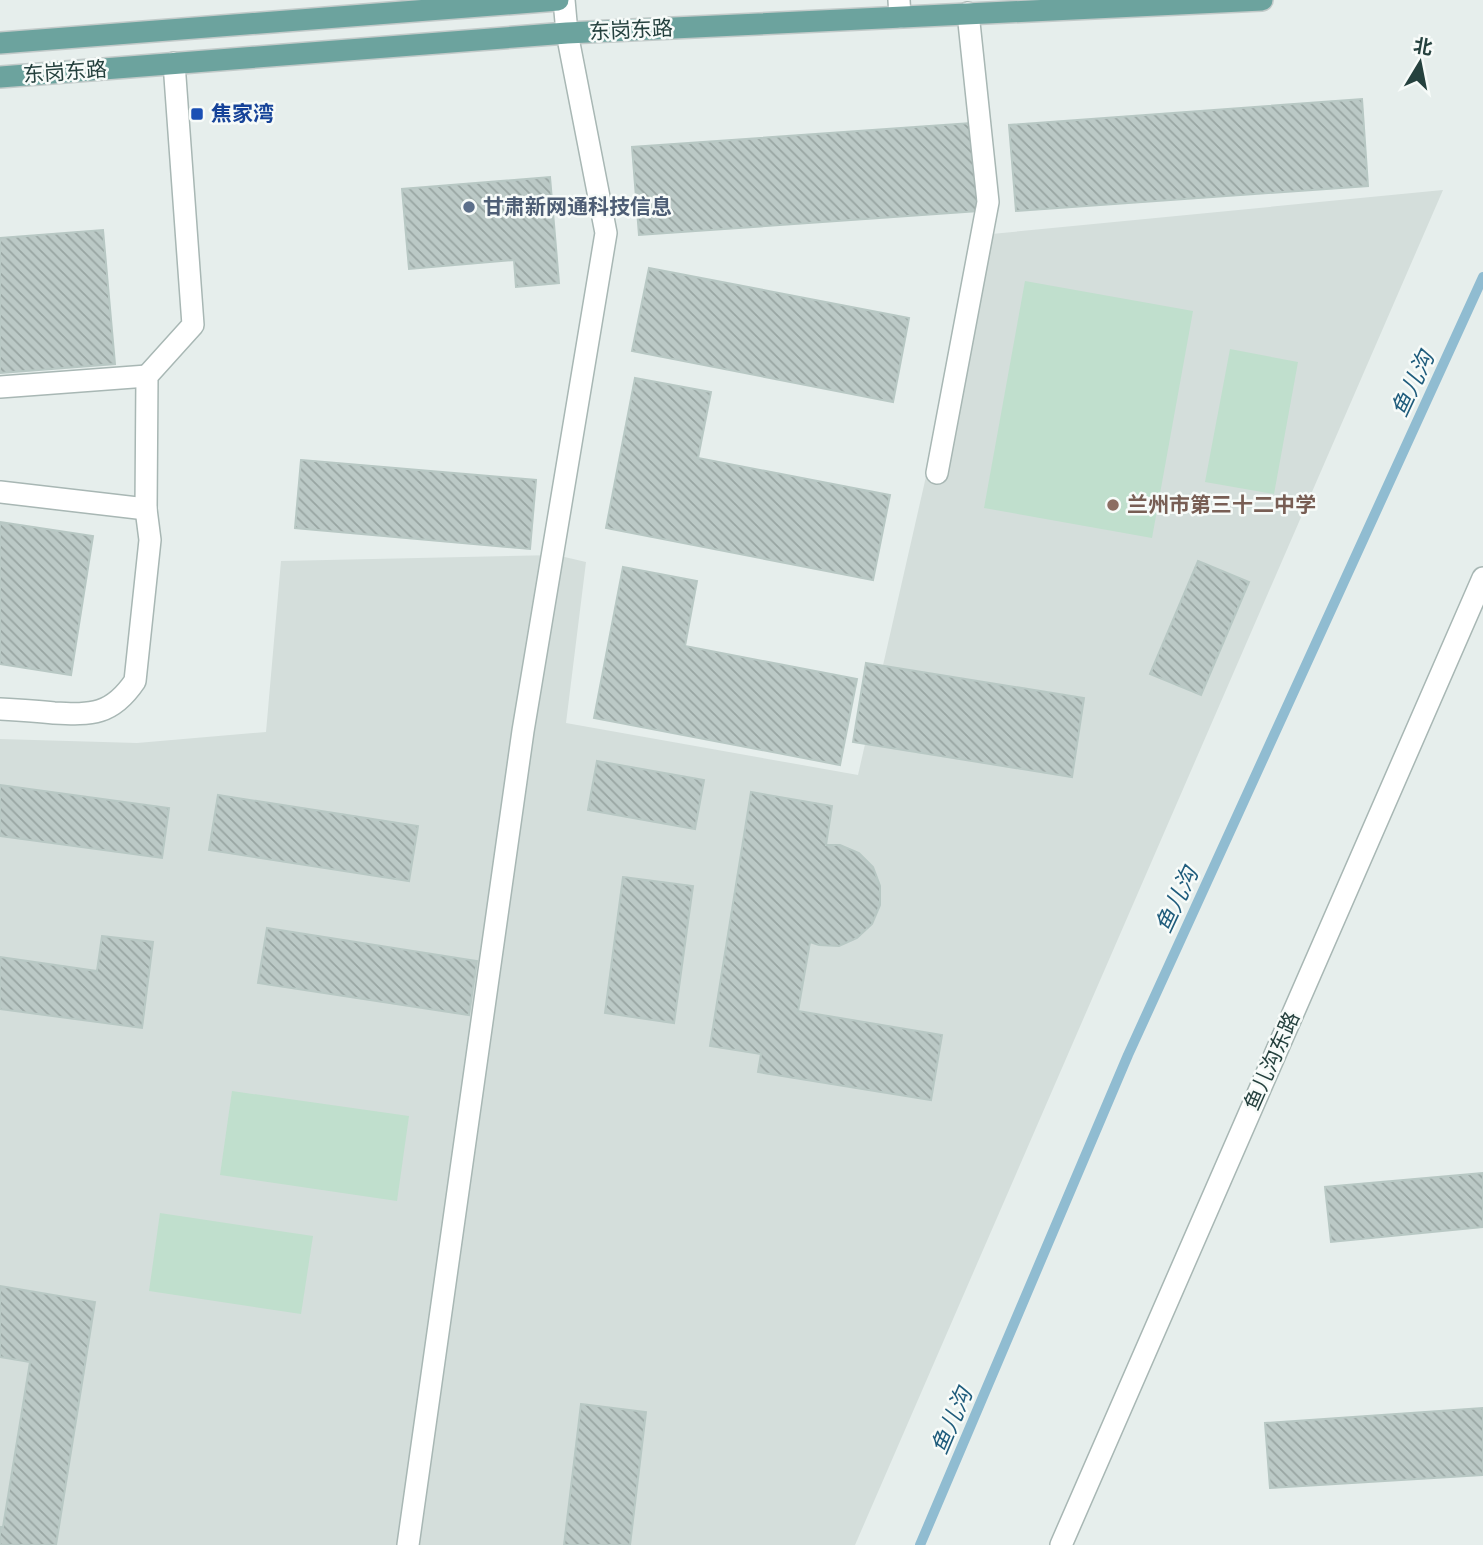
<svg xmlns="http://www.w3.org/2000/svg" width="1483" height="1545" font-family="Roboto,'Noto Sans SC',sans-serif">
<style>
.built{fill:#d4dedb}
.pitch{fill:#c0dfcd}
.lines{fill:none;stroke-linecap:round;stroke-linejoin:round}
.stream{stroke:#90bcd1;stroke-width:10}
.building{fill:url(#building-back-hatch);stroke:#b8c8c4;stroke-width:2}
.minor-casing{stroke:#a8b7b4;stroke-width:24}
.major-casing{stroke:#c2cac9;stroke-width:24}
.minor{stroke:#fff;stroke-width:21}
.major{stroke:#6ca39e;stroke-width:21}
.transit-dot{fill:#1a4fb4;stroke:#f7fbf9;stroke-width:2.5}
.service-dot{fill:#5c6f8a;stroke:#f7fbf9;stroke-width:2.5}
.education-dot{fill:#8d6e63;stroke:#f7fbf9;stroke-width:2.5}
.labels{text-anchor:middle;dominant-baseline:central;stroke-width:5;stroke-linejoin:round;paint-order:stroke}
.street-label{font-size:21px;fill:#25413e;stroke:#f7fbf9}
.transit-label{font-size:21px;font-weight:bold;fill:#164399;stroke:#f7fbf9;text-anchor:start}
.service-label{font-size:21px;font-weight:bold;fill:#4e5e75;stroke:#f7fbf9;text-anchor:start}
.education-label{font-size:21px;font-weight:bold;fill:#785e54;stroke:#f7fbf9;text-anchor:start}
.water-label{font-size:23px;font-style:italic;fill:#1f5c7c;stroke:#f7fbf9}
</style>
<defs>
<pattern id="building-back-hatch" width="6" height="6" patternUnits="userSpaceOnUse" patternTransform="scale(1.75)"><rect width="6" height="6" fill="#bbc9c6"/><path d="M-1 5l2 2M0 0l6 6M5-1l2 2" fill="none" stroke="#98a5a2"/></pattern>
</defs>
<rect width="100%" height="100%" fill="#e6eeec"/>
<path class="built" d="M1443,190L855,1545H0V739L137,743L266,732L281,561L556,555L586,562L566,723L858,775L981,235Z"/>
<g class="pitch">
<path d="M1025,281L1193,311L1152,538L984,508Z"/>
<path d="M1230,349L1298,362L1274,494L1205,482Z"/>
<path d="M232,1091L409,1116L397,1201L220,1175Z"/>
<path d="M160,1213L313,1236L301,1314L149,1291Z"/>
</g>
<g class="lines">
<path class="stream" d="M920,1545L1128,1055L1483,277"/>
</g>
<g class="building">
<path d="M1362,99L1368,186L1016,211L1009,125Z"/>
<path d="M971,123L978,211L639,235L632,147Z"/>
<path d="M550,177L559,283L516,287L514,260L409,269L402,189Z"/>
<path d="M103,230L115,364L0,373V238Z"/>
<path d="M649,268L909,318L893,402L632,351Z"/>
<path d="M635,378L711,392L698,458L890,495L873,580L606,528Z"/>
<path d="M301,460L536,480L530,549L295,528Z"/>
<path d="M0,522L93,536L71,675L0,664Z"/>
<path d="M1198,561L1249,582L1201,695L1150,674Z"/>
<path d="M623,567L697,581L685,646L857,679L840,765L594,718Z"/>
<path d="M866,663L1084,698L1072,777L853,742Z"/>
<path d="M597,761L704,780L695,829L588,810Z"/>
<path d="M0,785L169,808L162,858L0,836Z"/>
<path d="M751,792L832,806L826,845H840L859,853L873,867L880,886V905L872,924L857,938L839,946L819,945L810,942L798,1011L942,1035L931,1100L758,1072L761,1054L710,1046Z"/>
<path d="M218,795L418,826L409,881L209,850Z"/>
<path d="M623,877L693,886L674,1023L605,1013Z"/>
<path d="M267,928L477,961L469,1015L258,983Z"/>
<path d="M102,936L153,942L142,1028L0,1009V957L97,971Z"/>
<path d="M1483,1173V1227L1331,1242L1325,1187Z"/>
<path d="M0,1286L95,1302L56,1545H0V1527H3L30,1362L0,1357Z"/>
<path d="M581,1404L646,1412L630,1545H564Z"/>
<path d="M1483,1408V1475L1270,1488L1265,1423Z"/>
</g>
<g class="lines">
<defs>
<g id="minor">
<path d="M899,0L900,17"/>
<path d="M0,387L147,376"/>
<path d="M937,473L988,202L968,13"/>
<path d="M0,492L146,509"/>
<path d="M0,709C18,710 36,711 54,713C92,715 112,715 135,681L150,540L146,509L147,376L193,325L174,63"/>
<path d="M408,1545L523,731L606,233L567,33L564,0"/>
<path d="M1061,1545L1483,578"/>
</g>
<g id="major">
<path d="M0,43L558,0"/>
<path d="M0,77L567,33L1262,0"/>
</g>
</defs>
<use href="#minor" class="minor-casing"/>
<use href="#major" class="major-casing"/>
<use href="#minor" class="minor"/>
<use href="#major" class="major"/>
</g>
<rect class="transit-dot" x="190" y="107" width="14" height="14" rx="3.5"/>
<circle class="service-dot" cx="469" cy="207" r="7"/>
<circle class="education-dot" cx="1113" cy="505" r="7"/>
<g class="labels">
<g class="street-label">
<text transform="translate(631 30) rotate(-3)">东岗东路</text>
<text transform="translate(65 72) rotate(-4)">东岗东路</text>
<text transform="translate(1272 1061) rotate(-66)">鱼儿沟东路</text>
</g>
<g class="transit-label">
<text x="211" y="114">焦家湾</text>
</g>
<g class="service-label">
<text x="483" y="207">甘肃新网通科技信息</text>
</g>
<g class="education-label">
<text x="1127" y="505">兰州市第三十二中学</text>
</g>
<g class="water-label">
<text transform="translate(1413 384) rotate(-65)">鱼儿沟</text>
<text transform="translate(1177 900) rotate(-65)">鱼儿沟</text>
<text transform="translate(952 1421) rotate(-67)">鱼儿沟</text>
</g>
</g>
<g transform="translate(1420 63) rotate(10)" stroke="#f7fbf9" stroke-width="5" paint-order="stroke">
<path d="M0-5L12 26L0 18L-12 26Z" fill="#25413e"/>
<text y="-10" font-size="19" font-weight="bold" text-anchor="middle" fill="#25413e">北</text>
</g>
</svg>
